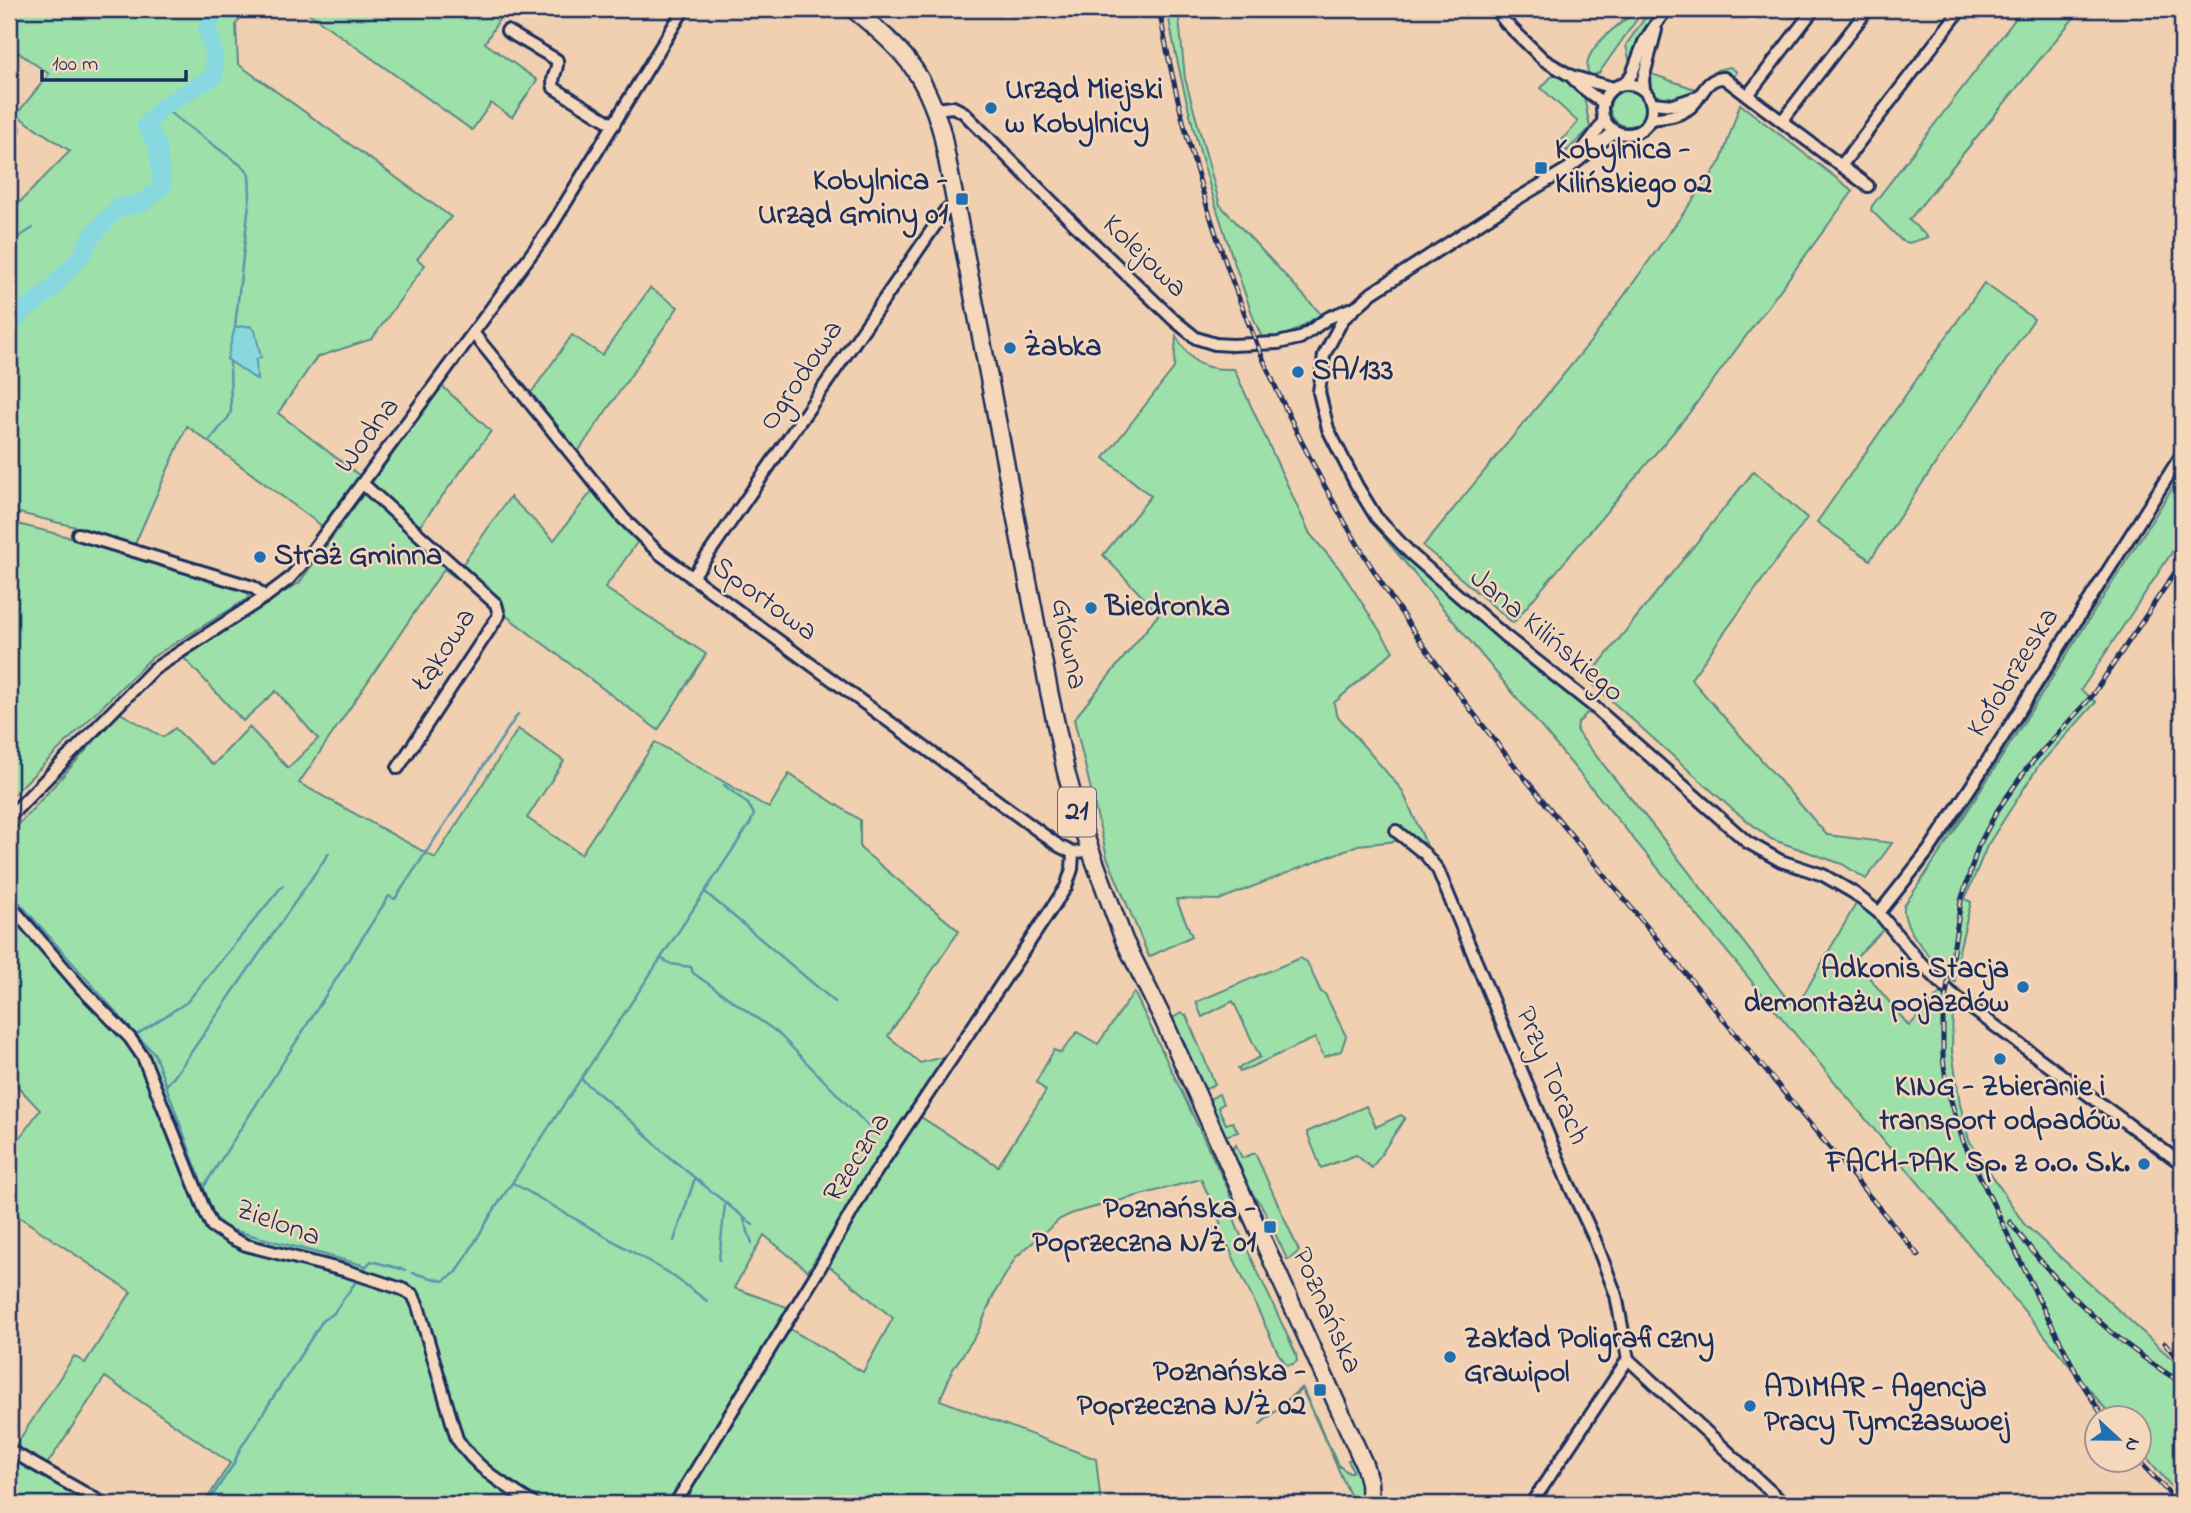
<svg xmlns="http://www.w3.org/2000/svg" width="2191" height="1513" font-family="'Indie Flower',sans-serif">
<style>
.green{fill:#9ee0aa;stroke:#5c8884;stroke-width:2}
.water{fill:#87d9df;stroke:#5c95ab;stroke-width:2}
.lines{fill:none;stroke-linecap:round;stroke-linejoin:round}
.stream{stroke:#5c95ab;stroke-width:2.5}
.river{stroke:#87d9df;stroke-width:18}
.minor-casing{stroke:#1b2f5e;stroke-width:16}
.primary-casing{stroke:#1b2f5e;stroke-width:21}
.minor{stroke:#f5d8bb;stroke-width:10}
.primary{stroke:#f5d8bb;stroke-width:16}
.rail-casing{stroke:#1b2f5e;stroke-width:5}
.rail{stroke:#f5d8bb;stroke-width:2.5;stroke-dasharray:8;stroke-linecap:butt}
.poi-dot{fill:#1f6fb2;stroke:#f5d8bb;stroke-width:2.5}
.labels{text-anchor:middle;dominant-baseline:central;stroke-width:5;stroke-linejoin:round;paint-order:stroke}
.shield{fill:#f5d8bb;stroke:#5c627a;stroke-width:2}
.shield-label{font-size:28px;font-weight:bold;fill:#1b2f5e}
.poi-label{font-size:30px;font-weight:bold;fill:#1b2f5e;stroke:#f5d8bb;text-anchor:start}
.street-label{font-size:30px;fill:#1b2f5e;stroke:#f5d8bb}
</style>
<rect width="100%" height="100%" fill="#f0d0b0"/>
<filter id="ink" filterUnits="userSpaceOnUse"><feTurbulence type="fractalNoise" baseFrequency=".0143" numOctaves="2"/><feDisplacementMap in="SourceGraphic" scale="14" xChannelSelector="R" yChannelSelector="G"/><feConvolveMatrix kernelMatrix="1 2 1 2 8 2 1 2 1" color-interpolation-filters="sRGB"/></filter>
<g filter="url(#ink)">
<g class="green">
<path d="M9,9H247L236,24L238,64L451,217L417,259L425,265L372,339L317,357L278,413L360,476L322,526L187,426L134,546L76,527L19,513L17,524C94,542 171,566 246,590L250,594L247,599L151,658L9,799V198L18,204L70,151L16,115L49,74L9,46Z"/>
<path d="M303,9H505L485,43L537,80L512,117L491,103L472,130Z"/>
<path d="M1167,9H1178L1185,78L1220,205L1321,314C1303,326 1286,339 1263,340L1255,322C1218,219 1186,116 1167,9Z"/>
<path d="M1639,9H1644L1599,73L1590,76C1575,52 1623,22 1639,9Z"/>
<path d="M1651,9H1658L1643,36L1634,62L1629,59L1626,45Z"/>
<path d="M2023,9H2081L1909,220L1928,237L1909,243L1902,241L1871,210L1872,206Z"/>
<path d="M1730,67L1737,72L1733,78L1725,74L1681,100L1661,101C1652,94 1645,84 1649,73L1695,89L1717,70Z"/>
<path d="M1556,75L1583,91L1590,128L1567,151L1561,145V141L1578,122L1541,88L1551,77Z"/>
<circle cx="1628" cy="108" r="18"/>
<path d="M1740,104L1853,191L1687,416L1513,623L1423,546L1592,340L1721,161Z"/>
<path d="M1984,283L2034,319L1870,560L1817,522Z"/>
<path d="M650,288L678,307L577,453L531,393L572,335L602,355Z"/>
<path d="M1176,336C1192,364 1202,370 1234,369L1310,534L1340,569L1393,651L1334,703L1336,714L1402,790L1427,846L1398,841L1358,845L1219,900L1176,899L1192,936L1149,957L1107,857L1074,719L1159,614L1103,555L1151,496L1104,458L1174,368Z"/>
<path d="M442,386L491,431L419,527L462,565L510,497L554,540L592,491L616,521L638,541L605,588L706,654L658,730L444,569L299,783L435,858L518,729L564,761L527,818L581,854L655,742L769,808L789,774L860,820V848L959,931L888,1036L920,1063L947,1056L859,1188L808,1271L764,1235L734,1288L787,1307L780,1323L863,1372L893,1318L829,1266L870,1192L919,1116L998,1166L1046,1091L1036,1082L1054,1050L1061,1053L1077,1032L1098,1044L1134,992L1229,1191L1236,1225L1296,1354L1297,1361L1293,1364L1287,1365L1278,1353L1228,1246L1222,1245L1214,1228L1221,1224L1201,1179L1073,1213L1060,1219L1016,1257L994,1294L978,1332L953,1369L940,1400L1096,1459L1101,1504H204L230,1463L105,1377L46,1466L14,1448L74,1356L85,1363L131,1292L9,1210V1152L40,1110L9,1077V835L120,713L163,737L175,728L213,765L249,727L288,768L318,739L276,691L243,721L182,656L299,583Z"/>
<path d="M2182,462V467L1959,821L1921,873L1920,872L1948,833Z"/>
<path d="M1754,471L1807,518L1691,679L1827,835L1892,843L1866,879L1842,864L1771,839L1732,809L1587,679Z"/>
<path d="M2182,473V537L2081,690L2096,702L2039,765L1987,846L1965,899L1971,902L1959,951L1955,982C1938,965 1901,931 1904,906L1965,815Z"/>
<path d="M1383,536L1475,618L1595,715L1587,713L1578,723L1577,732L1653,826L1789,1001L1797,1006L1857,902L1885,928L1854,959L1909,1026L1941,992L1953,1000L1952,1051L1960,1104L1969,1140L2024,1224L2182,1368V1500L2139,1448L2138,1418H2113Z"/>
<path d="M1300,958L1307,962L1321,992L1325,994L1346,1036L1341,1051L1324,1057L1315,1038L1240,1072L1238,1068L1260,1057L1233,1001L1202,1017L1196,1002Z"/>
<path d="M1181,1013L1186,1015L1215,1084L1206,1089L1202,1087L1172,1022L1173,1018Z"/>
<path d="M1219,1094L1223,1104L1218,1107L1226,1124L1233,1122L1238,1132L1225,1136L1209,1102L1210,1099Z"/>
<path d="M1366,1106L1376,1127L1401,1115L1405,1118L1372,1168L1356,1155L1321,1168L1307,1132Z"/>
<path d="M1236,1145L1242,1158L1255,1153L1299,1251L1290,1259H1287L1262,1206L1250,1191L1231,1152Z"/>
<path d="M1240,1207L1306,1350L1304,1351L1244,1222Z"/>
<path d="M1302,1387L1338,1465L1349,1473L1353,1471L1348,1460L1354,1458C1359,1472 1366,1490 1358,1504H1354L1302,1389L1259,1425Z"/>
<path d="M9,1453L91,1502L90,1504H9Z"/>
</g>
<path class="water" d="M250,326L255,331L261,357L256,360L257,380L227,359L235,327Z"/>
<g class="lines">
<g class="stream">
<path d="M162,107L246,169L249,175L250,195L235,327"/>
<path d="M9,243L33,228"/>
<path d="M210,440L228,418L231,411L230,362"/>
<path d="M9,891L136,1035L154,1053L214,1217L223,1225L232,1230L366,1266"/>
<path d="M705,892L835,1002"/>
<path d="M662,959L671,964L691,967L693,973L778,1033L868,1126"/>
<path d="M136,1035L187,1002L283,885"/>
<path d="M581,1079L637,1126L663,1152L753,1225"/>
<path d="M166,1085L174,1077L329,853"/>
<path d="M513,1183L669,1273L707,1301"/>
<path d="M203,1188L389,896L395,899L518,714"/>
<path d="M744,1220L752,1243"/>
<path d="M674,1241L695,1178"/>
<path d="M719,1260L725,1204"/>
<path d="M364,1269L371,1261L405,1270"/>
<path d="M413,1273L443,1281L457,1272L492,1213L751,822L754,814L748,804L724,785"/>
<path d="M207,1504L233,1465L240,1449L323,1320L333,1314L357,1280"/>
</g>
<path class="river" d="M9,328L23,311L49,291L83,254L90,238L119,207L143,203L162,186L158,146L146,125L162,107L214,76V54L207,29L215,9"/>
<defs>
<g id="minor">
<path d="M1495,9L1506,23L1544,60L1571,76L1613,88"/>
<path d="M507,31L557,60C559,70 550,77 554,88L614,125"/>
<path d="M1571,76L1580,86L1603,103"/>
<path d="M1625,83L1632,74L1644,42L1666,9"/>
<circle cx="1627" cy="109" r="25"/>
<path d="M1644,89L1643,79L1656,30"/>
<path d="M1748,95L1814,9"/>
<path d="M1653,103L1673,105L1697,97"/>
<path d="M935,109L953,107L963,112L1082,232L1174,320L1196,338L1215,344L1232,345L1278,343L1300,338L1328,318L1350,309"/>
<path d="M1651,119C1664,117 1677,117 1688,109C1702,100 1704,77 1724,78L1868,186"/>
<path d="M1782,121L1868,9"/>
<path d="M9,126L13,129"/>
<path d="M1617,132L1610,135L1569,168L1512,202L1372,293L1343,319L1324,355L1319,392L1328,429L1357,486L1376,517L1411,554L1505,636L1592,705L1747,842L1781,861L1823,875L1854,893L1879,913L1918,960L1952,994L2182,1164"/>
<path d="M1575,161C1583,146 1597,136 1604,119"/>
<path d="M1841,166L1961,9"/>
<path d="M474,334L624,519L659,553L1059,846L1073,853L1089,850"/>
<path d="M363,484L496,604L499,615L398,768"/>
<path d="M78,534L253,587L265,597"/>
<path d="M692,578L945,211L955,206"/>
<path d="M9,817L154,669L265,597L289,579L304,562L549,230L684,9"/>
<path d="M1396,831L1425,854L1438,870L1567,1180L1595,1240L1616,1295L1628,1359"/>
<path d="M9,904L81,988L130,1038L143,1057L207,1216L212,1226L231,1238L246,1245L347,1271L402,1289L413,1295L418,1306L457,1439C478,1470 503,1484 534,1504"/>
<path d="M1879,913L1929,850L1976,779L2182,454"/>
<path d="M1628,1359L1784,1504"/>
<path d="M9,1450L104,1504"/>
<path d="M675,1504L818,1271L866,1187L1066,887L1072,869L1073,853"/>
<path d="M1531,1504L1628,1359"/>
</g>
<path id="primary" d="M853,9C903,50 924,70 942,133L1049,691L1066,772L1081,825L1124,940L1162,1017L1364,1464L1369,1482L1370,1504"/>
</defs>
<use href="#minor" class="minor-casing"/>
<use href="#primary" class="primary-casing"/>
<use href="#minor" class="minor"/>
<use href="#primary" class="primary"/>
<defs>
<g id="rail">
<path d="M1159,9C1193,197 1259,379 1357,543C1429,665 1520,773 1610,882C1713,1006 1816,1130 1918,1255"/>
<path d="M2010,1222C2057,1286 2114,1342 2182,1383"/>
<path d="M2036,1294L2080,1380L2104,1418"/>
<path d="M2040,1302L1963,1141L1947,1087L1943,1058V1014L1961,901L1978,847L1997,811L2027,768L2092,696L2182,562"/>
<path d="M2165,1343L2182,1365"/>
<path d="M2138,1460L2170,1494"/>
</g>
</defs>
<use href="#rail" class="rail-casing"/>
<use href="#rail" class="rail"/>
</g>
</g>
<g class="poi-dot">
<circle cx="991" cy="108" r="7"/>
<rect x="1534" y="161" width="14" height="14" rx="3.5"/>
<rect x="955" y="192" width="14" height="14" rx="3.5"/>
<circle cx="1010" cy="348" r="7"/>
<circle cx="1298" cy="372" r="7"/>
<circle cx="260" cy="557" r="7"/>
<circle cx="1091" cy="608" r="7"/>
<circle cx="2023" cy="987" r="7"/>
<circle cx="2000" cy="1059" r="7"/>
<circle cx="2144" cy="1164" r="7"/>
<rect x="1263" y="1220" width="14" height="14" rx="3.5"/>
<circle cx="1450" cy="1357" r="7"/>
<rect x="1313" y="1383" width="14" height="14" rx="3.5"/>
<circle cx="1750" cy="1406" r="7"/>
</g>
<g class="labels">
<rect class="shield" x="1058" y="787.5" width="38" height="49" rx="5"/>
<g class="shield-label">
<text x="1077" y="812">21</text>
</g>
<g class="poi-label">
<text x="1005" y="91">Urząd Miejski<tspan x="1005" dy="34">w Kobylnicy</tspan></text>
<text x="1555" y="151">Kobylnica -<tspan x="1555" dy="34">Kilińskiego 02</tspan></text>
<text x="948" y="182" text-anchor="end">Kobylnica -<tspan x="948" dy="34">Urząd Gminy 01</tspan></text>
<text x="1024" y="348">Żabka</text>
<text x="1312" y="372">SA/133</text>
<text x="274" y="557">Straż Gminna</text>
<text x="1105" y="608">Biedronka</text>
<text x="2009" y="970" text-anchor="end">Adkonis Stacja<tspan x="2009" dy="34">demontażu pojazdów</tspan></text>
<text x="2000" y="1088" text-anchor="middle">KING - Zbieranie i<tspan x="2000" dy="34">transport odpadów</tspan></text>
<text x="2130" y="1164" text-anchor="end">FACH-PAK Sp. z o.o. S.k.</text>
<text x="1256" y="1210" text-anchor="end">Poznańska -<tspan x="1256" dy="34">Poprzeczna N/Ż 01</tspan></text>
<text x="1464" y="1340">Zakład Poligraficzny<tspan x="1464" dy="34">Grawipol</tspan></text>
<text x="1306" y="1373" text-anchor="end">Poznańska -<tspan x="1306" dy="34">Poprzeczna N/Ż 02</tspan></text>
<text x="1764" y="1389">ADIMAR - Agencja<tspan x="1764" dy="34">Pracy Tymczaswoej</tspan></text>
</g>
<g class="street-label">
<text transform="translate(1144 257) rotate(44)">Kolejowa</text>
<text transform="translate(802 376) rotate(-56)">Ogrodowa</text>
<text transform="translate(368 436) rotate(-53)">Wodna</text>
<text transform="translate(764 600) rotate(36)">Sportowa</text>
<text transform="translate(1546 636) rotate(40)">Jana Kilińskiego</text>
<text transform="translate(1068 644) rotate(79)">Główna</text>
<text transform="translate(445 650) rotate(-57)">Łąkowa</text>
<text transform="translate(2014 673) rotate(-58)">Kołobrzeska</text>
<text transform="translate(1551 1076) rotate(67)">Przy Torach</text>
<text transform="translate(858 1158) rotate(-58)">Rzeczna</text>
<text transform="translate(278 1224) rotate(20)">Zielona</text>
<text transform="translate(1326 1311) rotate(66)">Poznańska</text>
</g>
</g>
<rect width="2191" height="1513" fill="none" stroke="#f5d8bb" stroke-width="35"/>
<rect x="18" y="18" width="2156" height="1478" fill="none" stroke="#1b2f5e" stroke-width="2.5" filter="url(#ink)"/>
<g transform="translate(2118 1439) rotate(112)"><circle r="33" fill="#f5d8bb" stroke="#9e9496" stroke-width="2"/>
<path d="M0-5L12 26L0 18L-12 26Z" fill="#1f6fb2"/>
<text y="-10" font-size="19" font-weight="bold" text-anchor="middle" fill="#1b2f5e">N</text>
</g>
<path d="M42 70v10h144v-10" fill="none" stroke="#1b2f5e" stroke-width="3.5"/>
<text x="52" y="70" font-size="21" fill="#1b2f5e" stroke="#f5d8bb" stroke-width="5" paint-order="stroke">100 m</text>
</svg>
